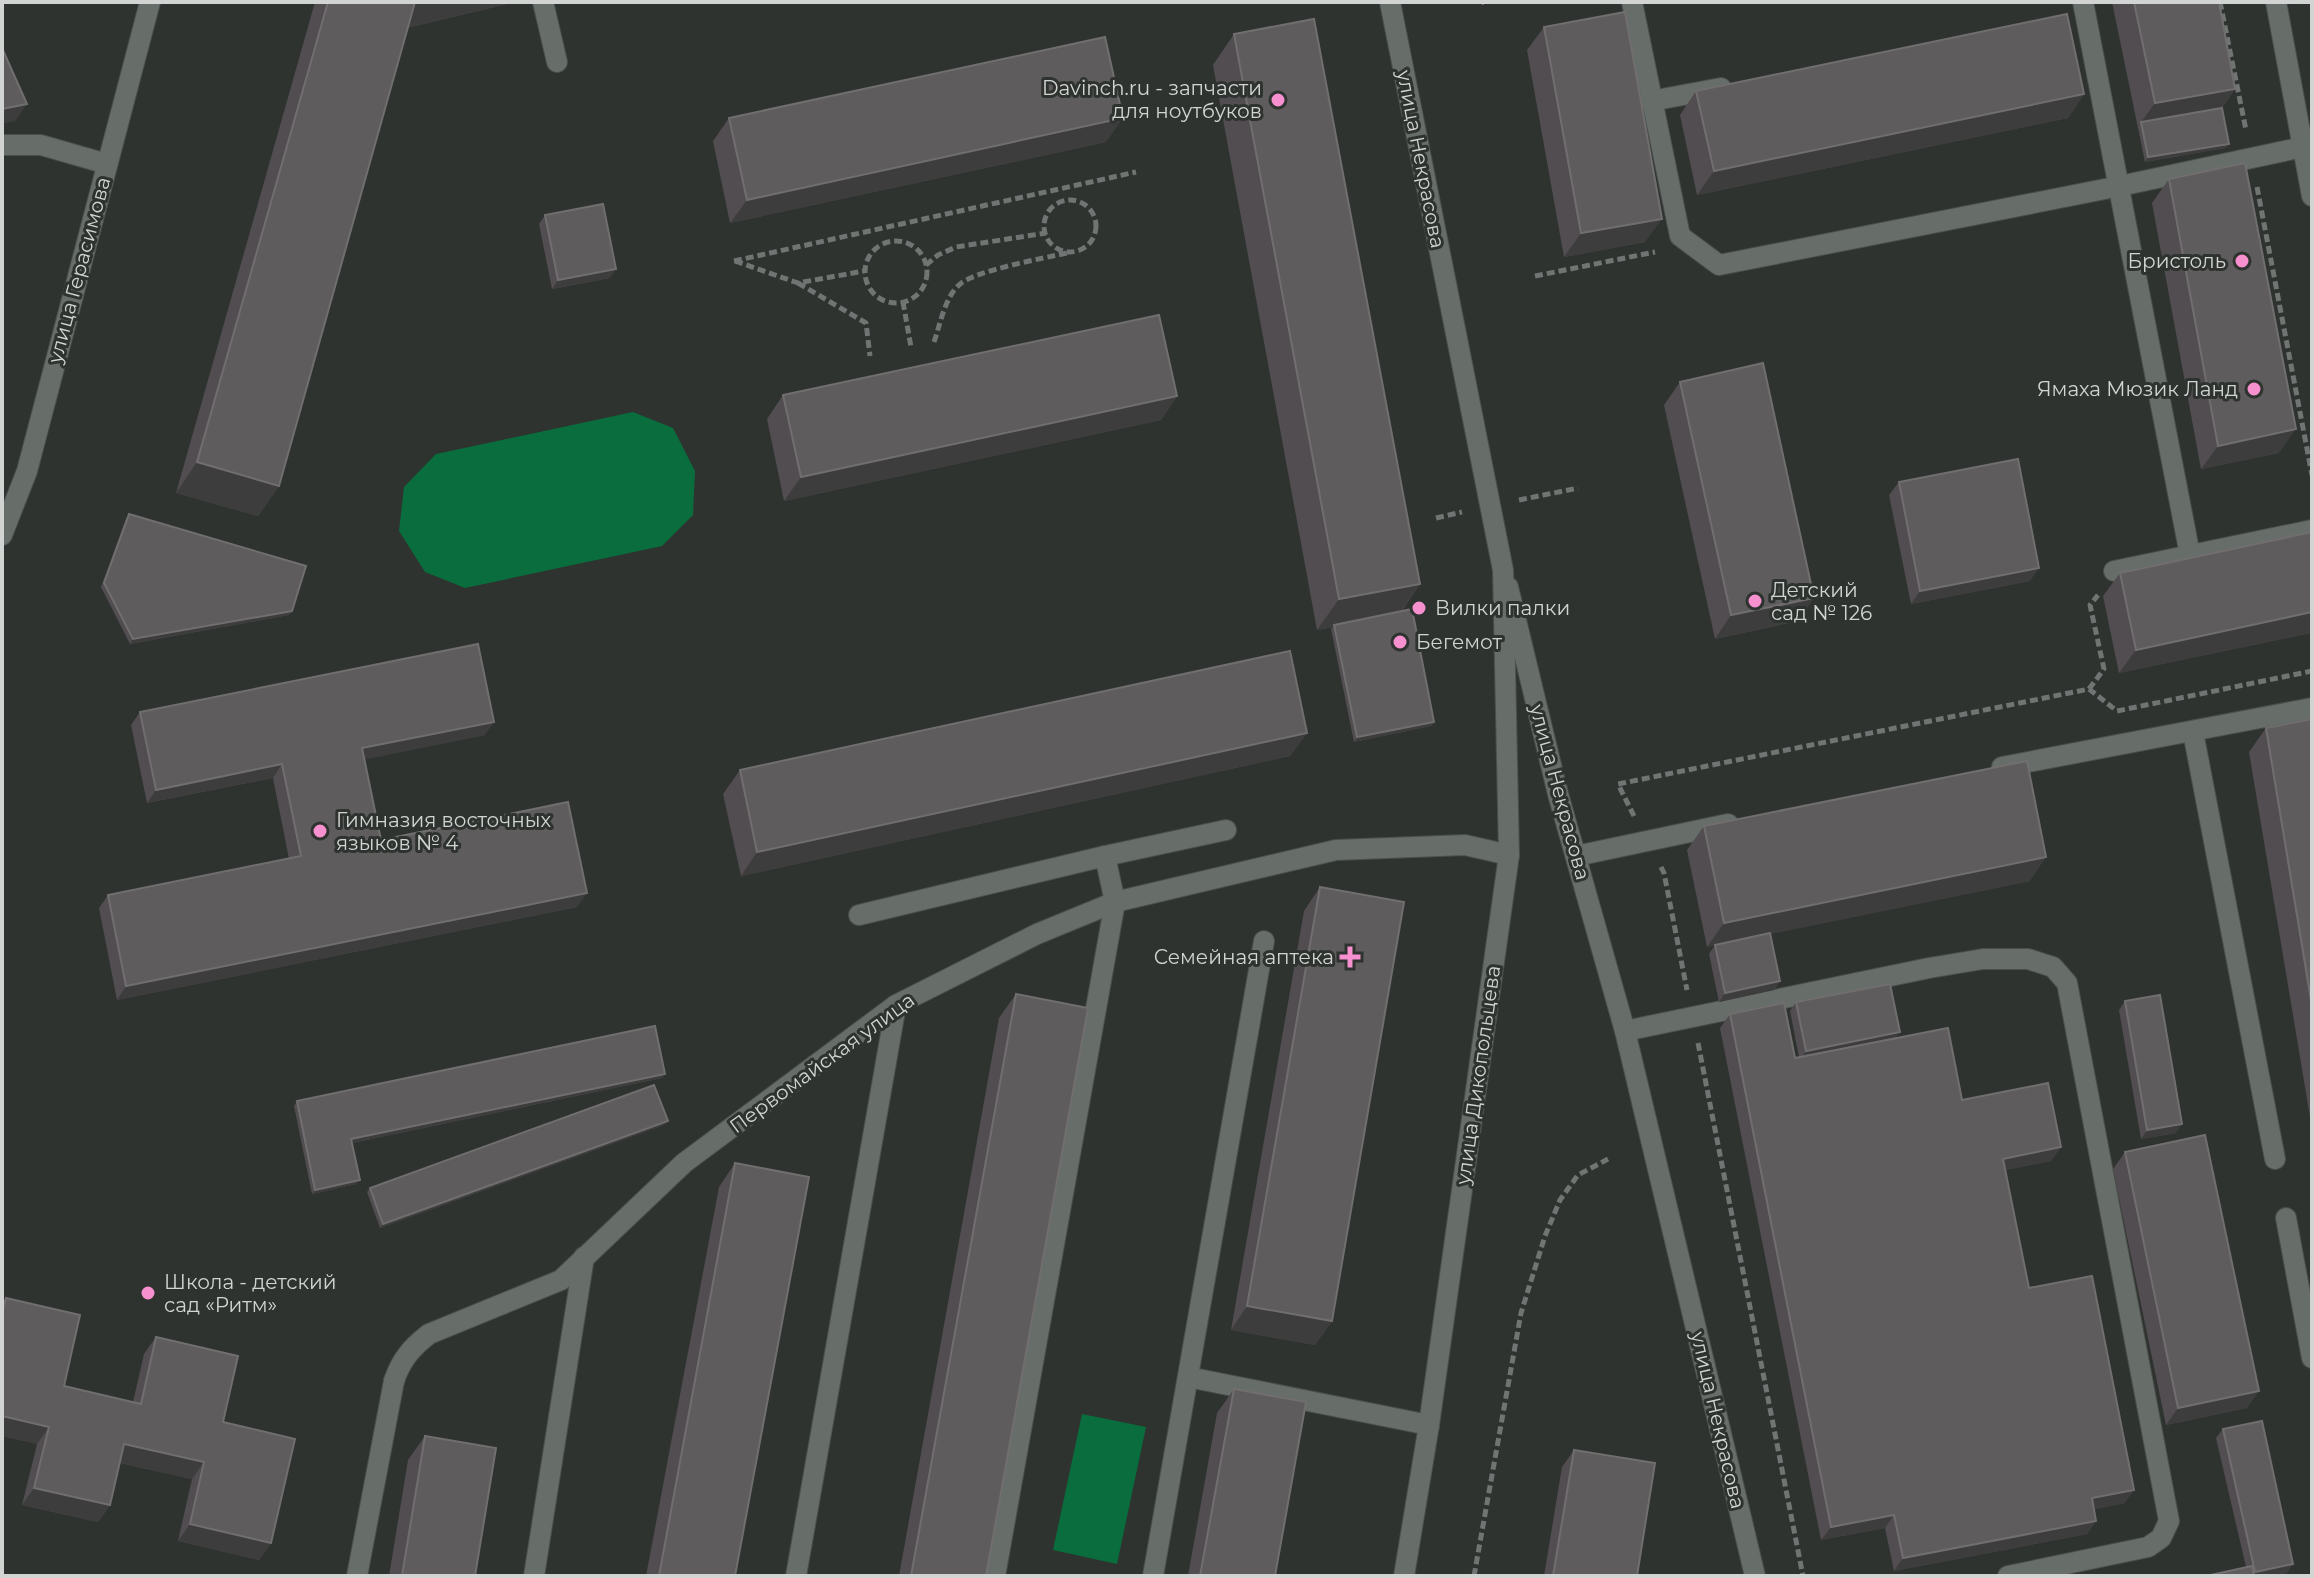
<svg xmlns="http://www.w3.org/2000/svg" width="2314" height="1578" font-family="Montserrat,sans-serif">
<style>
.green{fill:#0a6d3d}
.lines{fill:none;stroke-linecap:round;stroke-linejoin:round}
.lane-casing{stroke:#4a4f4c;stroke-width:22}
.street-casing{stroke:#4a4f4c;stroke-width:22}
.secondary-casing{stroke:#4a4f4c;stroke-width:22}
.path{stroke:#707472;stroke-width:5;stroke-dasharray:8 4;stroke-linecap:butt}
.lane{stroke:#676d69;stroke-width:20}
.street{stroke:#676d69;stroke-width:20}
.secondary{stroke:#676d69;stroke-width:20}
.wall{fill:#524d50}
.shaded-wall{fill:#3e3d3d}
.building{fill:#5f5c5e;stroke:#716e70;stroke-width:2}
.poi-dot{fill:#f790ce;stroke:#2e3330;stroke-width:3}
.labels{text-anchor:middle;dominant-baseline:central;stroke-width:6;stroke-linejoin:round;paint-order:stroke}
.poi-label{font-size:20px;fill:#d1d4d2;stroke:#2e3330;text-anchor:start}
.street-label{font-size:20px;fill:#d1d4d2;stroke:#2e3330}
</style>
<rect width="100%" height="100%" fill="#2e3330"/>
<g class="green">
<path d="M633,412L673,428L695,471L693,515L662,546L465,588L425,572L399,531L404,487L436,454Z"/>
<path d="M1082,1414L1146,1427L1117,1564L1053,1550Z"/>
</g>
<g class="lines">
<defs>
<g id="lane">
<path d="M543,2L557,62"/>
<path d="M1632,2L1680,236L1719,265L2120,186L2303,147"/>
<path d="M2083,2L2190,555"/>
<path d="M1651,101L1721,88"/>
<path d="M2,145H41L107,164"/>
<path d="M2114,571L2312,530"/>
<path d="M2193,732L2275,1159"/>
<path d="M2002,767L2312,708"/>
<path d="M1576,856L1728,824"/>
<path d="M859,915L1105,856L1226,830"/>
<path d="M1625,1031L1929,968L1983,959H2028L2053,967L2067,983L2169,1521L2161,1538L2148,1547L2008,1576"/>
<path d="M2286,1218L2312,1358"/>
<path d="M1188,1377L1429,1425"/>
<path d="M357,1576L394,1381"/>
<path d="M534,1576L584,1257"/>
<path d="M796,1576L896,1005"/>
<path d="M995,1576L1115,902L1105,856"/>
<path d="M1153,1576L1264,941"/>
</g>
<g id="street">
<path d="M2276,2L2312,196"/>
<path d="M2,535L27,471L150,2"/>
<path d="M1508,587L1558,794L1625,1031L1755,1576"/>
<path d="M394,1381C401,1360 411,1348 429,1334L561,1280L684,1163L896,1005L1037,934L1115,902L1336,850L1465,845L1509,855"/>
</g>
<path id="secondary" d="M1390,2L1503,570L1509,855L1429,1425L1404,1576"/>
</defs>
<use href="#lane" class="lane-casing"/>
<use href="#street" class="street-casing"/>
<use href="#secondary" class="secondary-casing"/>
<g class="path">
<path d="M2220,2L2246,130"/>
<path d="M1481,3L1483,2"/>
<path d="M2257,187L2312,475"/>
<circle cx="1070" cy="226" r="26"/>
<circle cx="896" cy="272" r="31"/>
<path d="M734,261L1136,172"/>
<path d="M735,261L798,283L864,271"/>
<path d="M926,265L938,255L956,247L1046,233"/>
<path d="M1535,276L1655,252"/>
<path d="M798,283L866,323L870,356"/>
<path d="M903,302L911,347"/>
<path d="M934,342C940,325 945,297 959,285C973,271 1044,258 1067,253"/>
<path d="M1519,500L1578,488"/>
<path d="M1436,518L1462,512"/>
<path d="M2089,689L2104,669L2090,605L2098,595"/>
<path d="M1634,816L1618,784L2089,689L2117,711L2312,671"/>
<path d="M1661,867L1664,873L1687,990"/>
<path d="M1698,1043L1803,1576"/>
<path d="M1474,1576L1521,1313L1545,1236L1560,1200L1578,1175L1608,1159"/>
</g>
<use href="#lane" class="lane"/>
<use href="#street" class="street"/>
<use href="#secondary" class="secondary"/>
</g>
<g class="wall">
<path d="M315,2H512L511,3L407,28L279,486L258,516L176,493Z"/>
<path d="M2112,2H2219L2235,89L2222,108L2229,144L2225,148L2145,162Z"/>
<path d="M1544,27L1645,242L1564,257L1527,50Z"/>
<path d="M1234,34L1420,584L1401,612L1434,722L1431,726L1354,742L1331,629L1333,627L1317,630L1213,65Z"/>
<path d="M1696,91L2084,94L2068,118L1697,195L1680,115Z"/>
<path d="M729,118L1106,142L730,223L713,141Z"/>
<path d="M2169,179L2279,453L2201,469L2152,203Z"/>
<path d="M545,215L610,278L552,289L539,224Z"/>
<path d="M1680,382L1798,621L1715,639L1664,405Z"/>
<path d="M783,395L1177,396L1161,420L784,501L767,419Z"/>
<path d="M1899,482L2030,581L1911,604L1889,495Z"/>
<path d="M129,514L292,611L289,615L130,644L101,587L126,519Z"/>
<path d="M2120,573L2311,633L2119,673L2103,596Z"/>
<path d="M140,712L485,735L364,759L381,840L577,907L117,1000L99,908L108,895L289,859L273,778L147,803L131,725Z"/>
<path d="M2312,719V1129L2249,752L2266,728Z"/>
<path d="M1307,733L1290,756L741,876L723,794L740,770Z"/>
<path d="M1704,826L2030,881L1770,934L1780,981L1774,990L1719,1002L1709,954L1715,945L1707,947L1687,850Z"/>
<path d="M1320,887L1332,1321L1315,1345L1231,1330L1304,911Z"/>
<path d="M1016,994L986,1576H899L999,1018Z"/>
<path d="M2125,1001L2176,1133L2141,1139L2119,1010Z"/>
<path d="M1796,1002L1895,1038L1962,1100L2061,1147L2051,1161L2005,1170L2029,1288L2125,1503L2094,1509L2096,1521L2087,1534L1894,1571L1885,1528L1821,1540L1720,1028L1730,1014L1795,1058L1799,1057L1790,1011Z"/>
<path d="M665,1074L662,1078L352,1143L356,1184L312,1194L294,1106L297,1101Z"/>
<path d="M664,1125L380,1228L367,1192L370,1188Z"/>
<path d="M2125,1152L2247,1408L2166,1425L2113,1169Z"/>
<path d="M735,1163V1576H646L719,1187Z"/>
<path d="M6,1298L64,1386L133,1402L144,1354L156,1337L223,1422L271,1543L259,1560L178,1541L192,1479L120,1463L110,1505L98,1522L22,1505L37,1444L2,1436V1303Z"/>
<path d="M1234,1389L1275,1576H1188L1217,1413Z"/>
<path d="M2223,1429L2287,1573L2272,1576H2206L2246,1567L2216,1438Z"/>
<path d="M425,1436L475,1576H389L408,1460Z"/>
<path d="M1574,1450L1637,1576H1544L1562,1467Z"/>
</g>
<g class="shaded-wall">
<path d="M414,2H512L511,3L394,31Z"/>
<path d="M2235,89L2219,112L2141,122L2155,103Z"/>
<path d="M2084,94L2068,118L1697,195L1714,171Z"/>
<path d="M27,104L15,121L2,124V109Z"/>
<path d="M1123,118L1106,142L730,223L747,200Z"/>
<path d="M2229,144L2225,148L2145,162L2148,157Z"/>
<path d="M1662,219L1645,242L1564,257L1581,233Z"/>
<path d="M616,269L610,278L552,289L558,280Z"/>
<path d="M1177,396L1161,420L784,501L801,477Z"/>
<path d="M2296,429L2279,453L2201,469L2218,446Z"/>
<path d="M197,462L279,486L258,516L176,493Z"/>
<path d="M2039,568L2030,581L1911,604L1920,591Z"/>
<path d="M1420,584L1398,615L1334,625L1333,627L1317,630L1339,599Z"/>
<path d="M1814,598L1798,621L1715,639L1731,615Z"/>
<path d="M292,611L289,615L130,644L133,639Z"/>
<path d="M2312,612L2311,633L2119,673L2136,650Z"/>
<path d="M494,722L485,735L353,762L362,748Z"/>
<path d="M1434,722L1431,726L1354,742L1357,737Z"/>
<path d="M1307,733L1290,756L741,876L757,852Z"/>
<path d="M282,764L273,778L147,803L156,790Z"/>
<path d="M2046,857L2030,881L1707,947L1724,923Z"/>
<path d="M587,893L577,907L117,1000L126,986Z"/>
<path d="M1780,981L1774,990L1719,1002L1725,993Z"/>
<path d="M1900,1032L1893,1041L1800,1060L1806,1051Z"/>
<path d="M665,1074L662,1078L348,1144L351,1139Z"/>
<path d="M668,1121L664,1125L380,1228L383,1224Z"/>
<path d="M2182,1124L2176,1133L2141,1139L2147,1130Z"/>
<path d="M2061,1147L2051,1161L1994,1172L2003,1159Z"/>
<path d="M360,1180L356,1184L312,1194L315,1190Z"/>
<path d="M1247,1306L1332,1321L1315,1345L1231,1330Z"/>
<path d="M2259,1391L2247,1408L2166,1425L2178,1408Z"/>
<path d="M2,1416L49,1427L37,1444L2,1436Z"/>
<path d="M124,1444L204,1462L192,1479L112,1461Z"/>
<path d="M34,1488L110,1505L98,1522L22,1505Z"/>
<path d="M2134,1490L2125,1503L2083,1512L2092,1498Z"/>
<path d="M1894,1515L1885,1528L1821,1540L1831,1527Z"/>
<path d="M2096,1521L2087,1534L1894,1571L1903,1558Z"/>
<path d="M190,1524L271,1543L259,1560L178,1541Z"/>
<path d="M2293,1564L2287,1573L2272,1576H2252L2255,1572Z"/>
</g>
<g class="building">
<path d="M328,2H415L279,486L197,462Z"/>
<path d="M2134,2H2219L2235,89L2155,103Z"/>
<path d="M1625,12L1662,219L1581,233L1544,27Z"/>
<path d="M2067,14L2084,94L1714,171L1696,91Z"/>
<path d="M1314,19L1420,584L1339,599L1234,34Z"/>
<path d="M1105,37L1123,118L747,200L729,118Z"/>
<path d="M2,48L27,104L2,109Z"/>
<path d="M2222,108L2229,144L2148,157L2141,122Z"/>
<path d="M2245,163L2296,429L2218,446L2169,179Z"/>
<path d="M603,204L616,269L558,280L545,215Z"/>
<path d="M1159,315L1177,396L801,477L783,395Z"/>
<path d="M1763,363L1814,598L1731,615L1680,382Z"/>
<path d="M2018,459L2039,568L1920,591L1899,482Z"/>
<path d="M129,514L306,566L292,611L133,639L104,583Z"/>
<path d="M2312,532V612L2136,650L2120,573Z"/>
<path d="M1412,609L1434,722L1357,737L1334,625Z"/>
<path d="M478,644L494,722L362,748L381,840L568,802L587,893L126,986L108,895L301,856L282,764L156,790L140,712Z"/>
<path d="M1290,651L1307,733L757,852L740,770Z"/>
<path d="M2312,719V1006L2266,728Z"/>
<path d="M2027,761L2046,857L1724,923L1704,826Z"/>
<path d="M1320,887L1404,902L1332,1321L1247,1306Z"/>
<path d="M1770,933L1780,981L1725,993L1715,945Z"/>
<path d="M1890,984L1900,1032L1806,1051L1796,1002Z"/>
<path d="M1016,994L1088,1008L986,1576H911Z"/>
<path d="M2160,995L2182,1124L2147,1130L2125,1001Z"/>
<path d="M1784,1003L1795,1058L1948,1028L1962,1100L2048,1083L2061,1147L2003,1159L2029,1288L2092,1276L2134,1490L2092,1498L2096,1521L1903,1558L1894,1515L1831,1527L1730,1014Z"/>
<path d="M655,1026L665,1074L351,1139L360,1180L315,1190L297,1101Z"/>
<path d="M654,1085L668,1121L383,1224L370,1188Z"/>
<path d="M2205,1135L2259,1391L2178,1408L2125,1152Z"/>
<path d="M735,1163L809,1177L735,1576H659Z"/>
<path d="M6,1298L80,1315L64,1386L141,1404L156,1337L238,1356L223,1422L295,1439L271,1543L190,1524L204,1462L124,1444L110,1505L34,1488L49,1427L2,1416V1314Z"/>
<path d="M1234,1389L1306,1402L1275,1576H1200Z"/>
<path d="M2262,1421L2293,1564L2255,1572L2223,1429Z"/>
<path d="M425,1436L496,1448L475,1576H402Z"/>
<path d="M1574,1450L1655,1463L1637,1576H1553Z"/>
<path d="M2252,1566L2254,1576H2206Z"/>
</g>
<g class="poi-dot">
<circle cx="1278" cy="100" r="8"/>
<circle cx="2242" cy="261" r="8"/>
<circle cx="2254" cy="389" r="8"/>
<circle cx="1755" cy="601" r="8"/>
<circle cx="1419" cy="608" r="8"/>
<circle cx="1400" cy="642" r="8"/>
<circle cx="320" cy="831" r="8"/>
<path d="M1346 945h8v8h8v8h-8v8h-8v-8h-8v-8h8z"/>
<circle cx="148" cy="1293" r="8"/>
</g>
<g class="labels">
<g class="poi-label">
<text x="1262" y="88" text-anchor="end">Davinch.ru - запчасти<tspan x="1262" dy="23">для ноутбуков</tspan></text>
<text x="2226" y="261" text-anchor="end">Бристоль</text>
<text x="2238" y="389" text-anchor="end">Ямаха Мюзик Ланд</text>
<text x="1771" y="590">Детский<tspan x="1771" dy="23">сад № 126</tspan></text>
<text x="1435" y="608">Вилки палки</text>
<text x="1416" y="642">Бегемот</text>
<text x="336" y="820">Гимназия восточных<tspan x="336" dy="23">языков № 4</tspan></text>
<text x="1334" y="957" text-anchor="end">Семейная аптека</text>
<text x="164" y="1282">Школа - детский<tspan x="164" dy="23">сад «Ритм»</tspan></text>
</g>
<g class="street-label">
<text transform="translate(1421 159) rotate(79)">улица Некрасова</text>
<text transform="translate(79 270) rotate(-75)">улица Герасимова</text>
<text transform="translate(1560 792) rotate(75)">улица Некрасова</text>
<text transform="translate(822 1063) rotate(-36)">Первомайская улица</text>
<text transform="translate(1478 1075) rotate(-82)">улица Дикопольцева</text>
<text transform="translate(1718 1420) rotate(77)">улица Некрасова</text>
</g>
</g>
<rect width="2314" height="1578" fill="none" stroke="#d1d4d2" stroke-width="8"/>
</svg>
